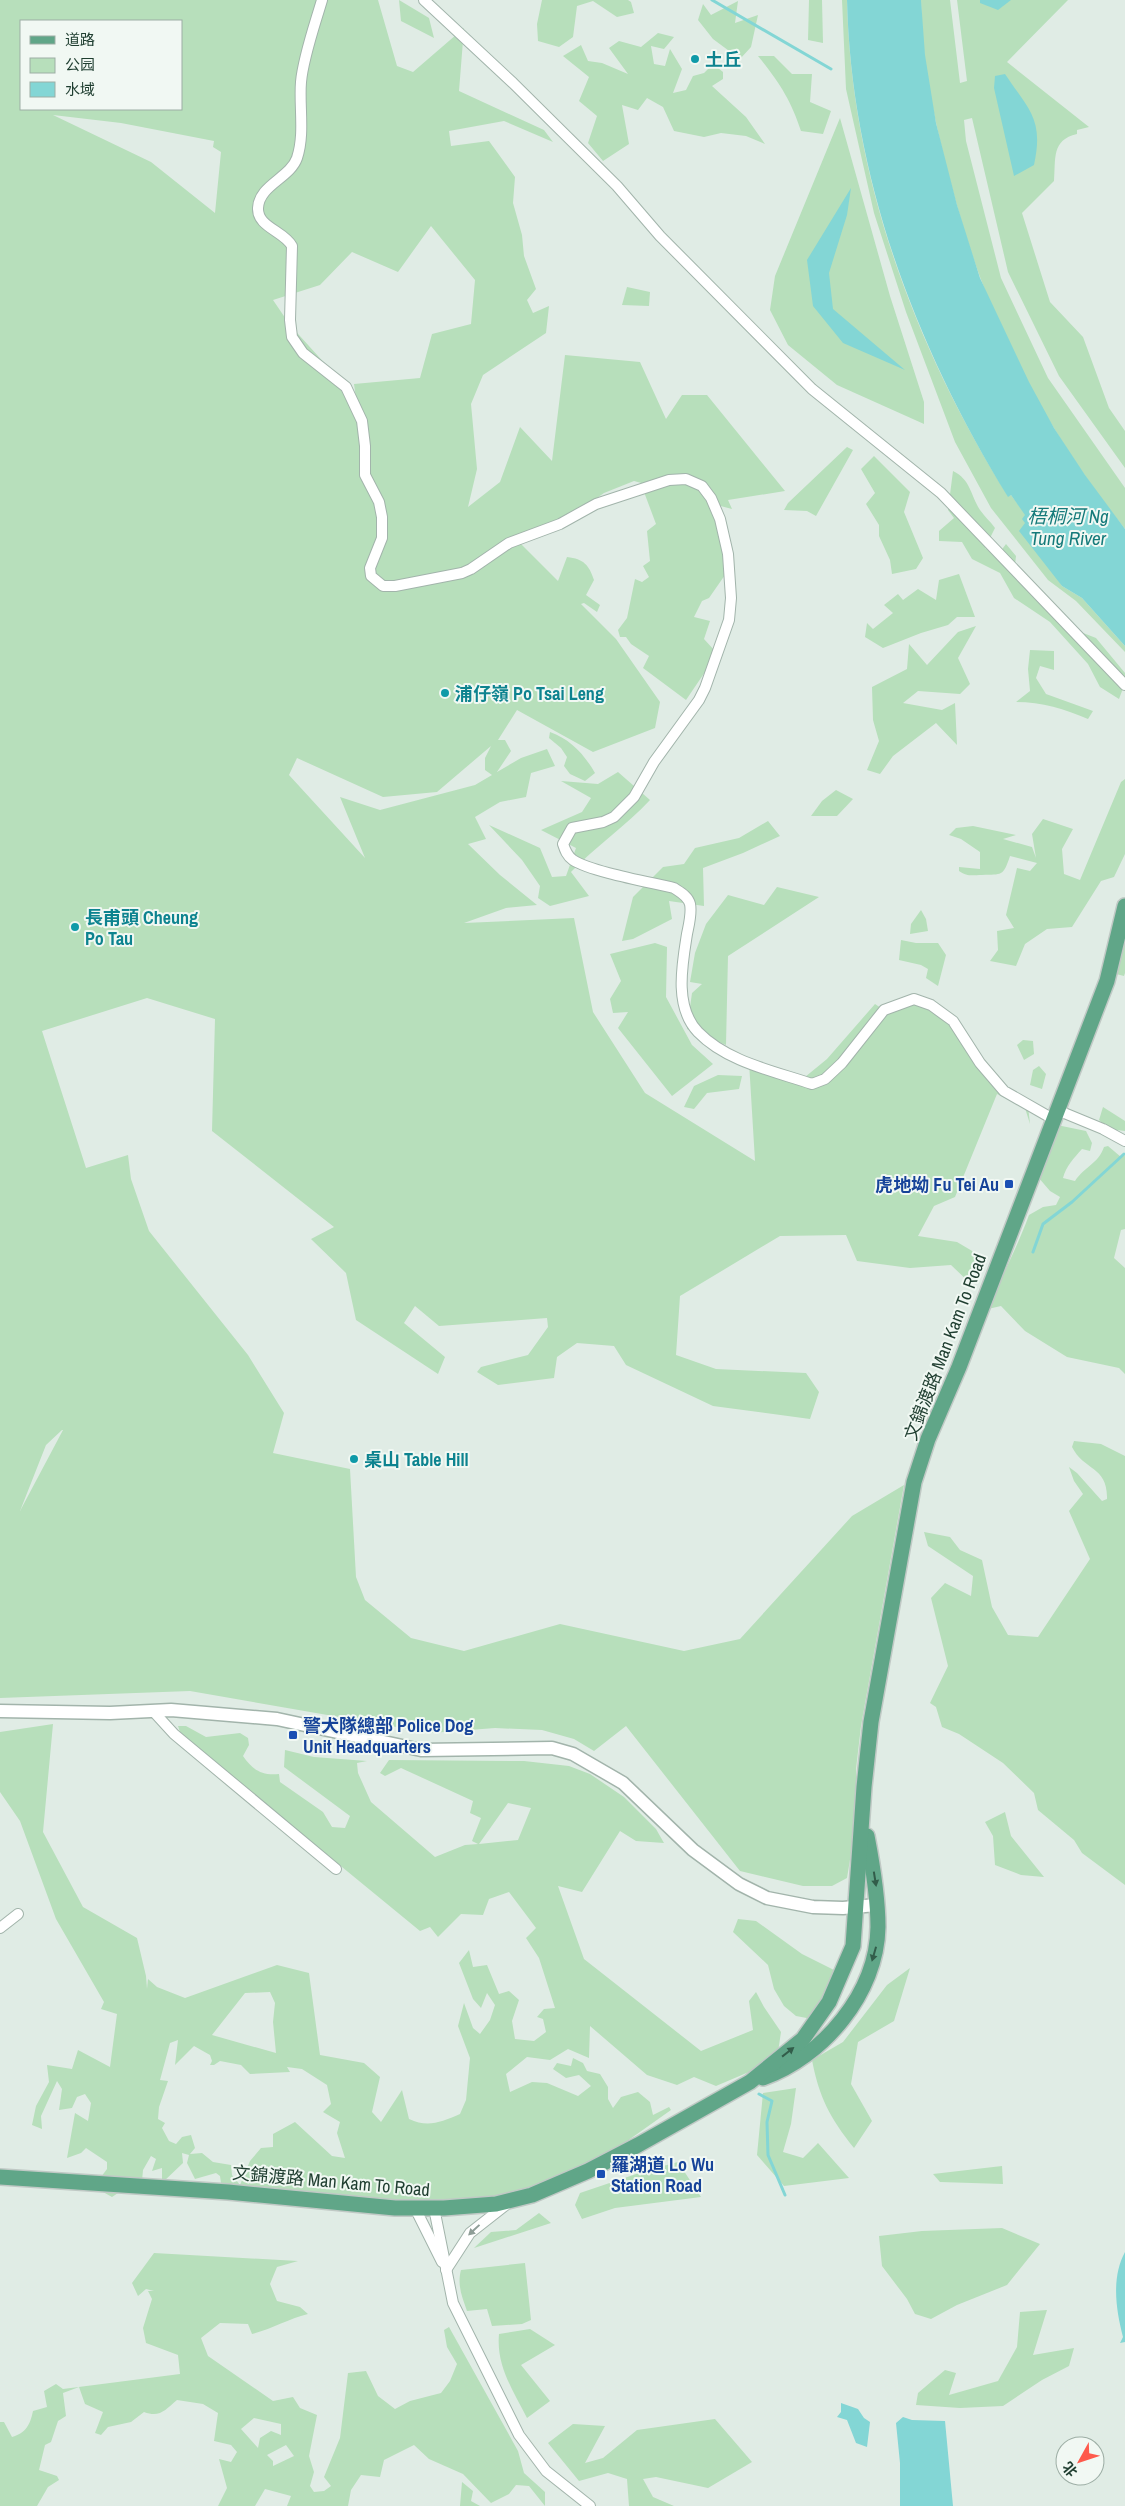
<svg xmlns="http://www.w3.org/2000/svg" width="1125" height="2506" font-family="'Archivo Narrow','Noto Sans SC',sans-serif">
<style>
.green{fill:#b7dfbb;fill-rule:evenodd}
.water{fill:#83d6d5}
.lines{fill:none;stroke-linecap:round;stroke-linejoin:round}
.stream{stroke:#83d6d5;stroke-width:3}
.minor-casing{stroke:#a2b4ab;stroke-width:12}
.tertiary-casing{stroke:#a2b4ab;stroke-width:15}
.primary-casing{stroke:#c0c9c5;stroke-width:18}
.minor{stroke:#fff;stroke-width:10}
.tertiary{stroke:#fff;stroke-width:12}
.primary{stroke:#60a688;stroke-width:15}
.oneway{fill:#325d4a}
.oneway2{fill:#8f9e98}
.culture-dot{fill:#0f9aa8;stroke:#f1f8f3;stroke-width:2}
.transit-dot{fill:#1a4fb4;stroke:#f1f8f3;stroke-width:2}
.labels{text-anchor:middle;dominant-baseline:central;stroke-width:4;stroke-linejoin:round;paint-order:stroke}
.culture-label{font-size:18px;font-weight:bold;fill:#0d838f;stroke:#f1f8f3;text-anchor:start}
.transit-label{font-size:18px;font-weight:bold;fill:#164399;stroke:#f1f8f3;text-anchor:start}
.street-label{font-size:18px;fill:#1f3e30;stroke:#f1f8f3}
.water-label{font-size:19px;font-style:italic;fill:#147a7a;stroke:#f1f8f3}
</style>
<rect width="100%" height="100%" fill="#e0ece5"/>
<g class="green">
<path d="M0,0H378L397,66L413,72L464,28L459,91L544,130L553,142L504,121L449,131L451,146L489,141L515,177L513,203L522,235L524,256L536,289L527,300L533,313L549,306L546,333L483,375L471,404L477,469L468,507L500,482L520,427L552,461L565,355L640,362L666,419L682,395H707L785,491L728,500L732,509L709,503L720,534L725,575L709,598L702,601L694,617L710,621L704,639L715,651L705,672L686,700L643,668L649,656L631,644L626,637H620L618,630L627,618L635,579L642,582L649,577L643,566L650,561L647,531L656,524L644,492L656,487L634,481L604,493L560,524L521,544L558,581L567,557C584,559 589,565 594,580L586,595L600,605L597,612L584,603L581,604L616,639L660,702L655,728L593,752L517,710L498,740H505L511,751L497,772L521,758L547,749L555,766L531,773L526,797L500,802L475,817L486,839L468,844L500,875L537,905L506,908L464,923L574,918L593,1012L645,1093L755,1161L749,1062L805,1077L827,1059L875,1004L884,1010L919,1001L951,1019L1003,1093L1028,1106L1030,1124L1025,1108L997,1094L955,1197L934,1206L918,1236L957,1242L984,1258L972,1285L951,1265L910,1268L857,1261L846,1235L780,1236L680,1296L676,1355L716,1369L806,1373L819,1392L810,1419L713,1406L626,1365L614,1346L577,1343L557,1357L554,1378L498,1385L477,1372L481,1367L528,1355L548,1327L547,1318L439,1326L415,1306L404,1323L445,1357L438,1374L356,1320L346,1273L311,1239L334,1227L212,1131L215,1019L147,998L42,1031L86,1168L128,1155L131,1179L149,1231L248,1355L284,1413L273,1453L350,1469L356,1577L365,1600L411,1638L464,1651L560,1624L684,1651L740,1639L852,1516L904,1485L861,1726L856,1769V1823L847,1878L832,1886H803L740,1871L626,1726L594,1751L574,1739L542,1730L495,1728L431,1733L190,1691L0,1698ZM21,21H181V109H21ZM53,115L121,123L214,141L213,147L221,152L215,213L151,162ZM431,226L475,280L471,324L432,334L420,378L354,384L358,413L346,387L290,325L273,300L320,285L352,252L398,272ZM491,746L485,758V770L492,775L475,785L380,810L340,797L365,858L289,775L297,758L383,797L437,792ZM62,1430H63L20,1511L46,1445Z"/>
<path d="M399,0L429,18L434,38L401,21Z"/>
<path d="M542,0H628L631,2L634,13L617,17L593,1L577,6L573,37L559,47L538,41L537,24Z"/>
<path d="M809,0H822L823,43L808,40Z"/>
<path d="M842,0H847C851,177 915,348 1008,496L1011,495L1026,515L1025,523L1062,586L1082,598L1125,646V652L1076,601L1048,580L991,508L955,442L906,312L874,213L846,89Z"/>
<path d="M921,0H950L960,83L967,81L957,0H1068L1007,62L1089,127L1077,130V134C1051,140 1056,159 1054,181L1022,213L1050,302L1083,337L1109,408L1125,431V468L1059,376L1008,272L972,118L964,120L966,141L1001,278L1048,378L1125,488V529C1065,454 1013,367 980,277C966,239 955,200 945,161C932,109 921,54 921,0Z"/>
<path d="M738,1L735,23L758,15L751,47L740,59L713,39L698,20L703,4L711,15Z"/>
<path d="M658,33L674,37L664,49L651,46L654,64L665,66L670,49L682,69L673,93L686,90L693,76L704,73L713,64L723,72V79L712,86L746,117L765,144L746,136L721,133L704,137L674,131L663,107L647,98L638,110L622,105L629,144L603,161L588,143L597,116L579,101L589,77L563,56L581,45L588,61L602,63L628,74L609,48L619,41L641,47Z"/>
<path d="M758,56H774L792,74H812L810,102L831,111L823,134L801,131C791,100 779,82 758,56Z"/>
<path d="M840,118L890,296L924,402V424L837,385L788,345L770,310L775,276Z"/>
<path d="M627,287L650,292L649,306L622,305Z"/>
<path d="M847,447L853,450L816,516L807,511L784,510L788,503Z"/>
<path d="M874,456L910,492L904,512L923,558L916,569L892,574L890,560L879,536V525L866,504L875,493L861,469Z"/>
<path d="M953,471C971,480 970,494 980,510C984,516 990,521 995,528L985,548L997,556L1006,544L1016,556L1015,565L1078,631L1096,638L1125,673V683L1119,699L1100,687L1088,664L1050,622L1014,598L1000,573L972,559L962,542L939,541V531L954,518L948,510Z"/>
<path d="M959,574L975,617H957L948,625L921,633L883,648L865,637L867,623L873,629L893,613L884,605L898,594L903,600L918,589L936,600L939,580Z"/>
<path d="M976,626L958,658L970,684L960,694L918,691L903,703L942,710L955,703L957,745L936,723L893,756L880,774L867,770L879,741L873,720L872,687L907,669L909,644L927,665L958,632Z"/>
<path d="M1030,650L1054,651V670L1040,666L1036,678L1046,694L1093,711L1088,719C1065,709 1042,702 1016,702L1030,691L1028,669Z"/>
<path d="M550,732C570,739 584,754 595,773L585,781L570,774L564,766L567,757L561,748L549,738Z"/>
<path d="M618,772L650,800C626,826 596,846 571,872L589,896L550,906L538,898L540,886L522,860L489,825L540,848L552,877L566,876L576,848L541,830L582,812L591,798L561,781L598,784Z"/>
<path d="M1125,779V854L1114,877L1101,881L1072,927L1047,929L1025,944L1016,966L990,961L998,950L997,931L1014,928L1006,915L1017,868L1030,871L1037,863L1010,856C1003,877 1002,874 982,875C972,875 968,877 959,871V867L980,869V852L961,839L949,835L956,828L973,826L1016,835L1003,839L1032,847L1036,858L1032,834L1043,819L1073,829L1062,849L1064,874L1080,880L1121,782Z"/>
<path d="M836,790L853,799L837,816H811L822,801Z"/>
<path d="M768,821L780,836L743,853L703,868L704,906L669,901L672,919L633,939L622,941L633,897L663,867L684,864L695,848L739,838Z"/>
<path d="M777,887L819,897L728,956L726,1045L687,1029L692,993L702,984L690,982L695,953L706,924L728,895L764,905Z"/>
<path d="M921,910L926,919L928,931L910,934L911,924Z"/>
<path d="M1125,938V973L1124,976L1112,973Z"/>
<path d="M901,940L916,943H938L946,955L938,986L926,978L928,969L921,965L899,960Z"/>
<path d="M655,943L667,947L666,997L692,1045L713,1064L672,1096L618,1028L628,1012L613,1013L610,999L621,981L610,954Z"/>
<path d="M1023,1040L1033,1041L1034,1054L1024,1060L1017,1045Z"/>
<path d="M1039,1066L1046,1074L1042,1089L1030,1085L1033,1070Z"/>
<path d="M718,1075L742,1076L739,1089L707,1093L694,1109L684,1107L694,1086Z"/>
<path d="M1103,1107L1125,1121V1131L1108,1129L1099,1120Z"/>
<path d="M1057,1125L1086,1131L1092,1143L1090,1151L1082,1149C1074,1158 1066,1166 1063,1178L1075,1181C1085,1166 1098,1164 1104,1147L1108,1146L1121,1157L1125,1155V1229L1121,1230L1114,1258L1125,1268V1374L1119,1368L1067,1357L1025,1331L1001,1306L988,1309C1001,1277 1017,1248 1029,1215L1043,1207L1056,1205L1060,1197L1050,1191L1038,1177Z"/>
<path d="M1074,1441L1101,1444L1125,1456V1885L1082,1853L1074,1840L1038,1810L1034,1793L1003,1763L959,1734L942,1727L936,1707L930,1703L948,1666L931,1598L945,1583L971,1596L973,1576L928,1546L924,1532L950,1537L960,1550L982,1560L992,1607L1008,1635L1038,1637L1090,1559L1069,1511L1083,1494L1074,1481L1069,1467L1077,1473L1102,1501L1107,1499C1108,1466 1084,1471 1072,1447Z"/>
<path d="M53,1724L43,1832L83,1907L137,1938L146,1976L147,1989L148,1979L157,1987L185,1998L277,1965L309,1973L320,2055L364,2063L380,2077L372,2112L381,2122L402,2090L409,2119C428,2128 441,2122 460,2114L466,2100L470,2058L458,2026L464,2003L473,2028L480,2034L490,2020L495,2005L487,1993L481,2008L473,1999L459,1963L469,1950L473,1967L487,1965L499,1994L509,1991L519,2000L512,2021L515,2039L534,2041L546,2032L543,2019L537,2017L544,2009L555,2008L539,1958L526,1938L536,1928L509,1892L489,1899L483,1915L461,1914L438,1937L430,1927L420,1931L181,1735L178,1726H186L206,1737L240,1733L248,1738L249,1745L243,1756C252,1769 261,1776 279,1774L280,1782L323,1812L332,1827L345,1828L350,1816L284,1767L285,1750L314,1757L367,1761L357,1763L358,1773L371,1802L435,1857L465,1845L478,1844L472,1841L481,1818L470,1813L473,1801L401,1768L385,1776L380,1773L389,1760L524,1761L569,1766L590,1774L624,1797L656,1829L664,1843L636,1841L620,1831L582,1892L558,1886L584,1959L701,2051L753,2030L749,2001L756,1992L764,2007L781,2032L778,2052L763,2066L716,2086L694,2077L677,2085L647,2075L590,2026L589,2058L568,2049L550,2060L527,2057L506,2074L510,2092L532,2082L547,2083L578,2096L591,2086L579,2075L566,2078L553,2069L557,2063L571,2066L573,2058L583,2063L587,2071L600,2074L608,2087V2099L613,2108L621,2097L638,2092L650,2102L653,2115L669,2107L671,2110L630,2139L597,2166L483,2205L222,2190L220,2176L216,2173L195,2179L187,2163L189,2155L182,2153L183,2163L162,2183V2168L152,2171L156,2159L151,2156L143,2170L142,2181L133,2183L112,2197L103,2192L101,2177L107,2169V2162L86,2148L81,2153L67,2158L75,2113L88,2121L91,2103L85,2094L77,2097L72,2108L59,2110L62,2089L57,2081L41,2116L42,2129L32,2125L36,2106L49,2082L47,2065L72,2069L78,2050L110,2067L117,2014L101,2009L104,2002L56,1919L20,1821L0,1792V1732ZM508,1803L531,1808L518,1840L479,1844ZM270,1992L275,2003L273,2022L276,2053L212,2035L245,1993ZM178,2040L175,2065L194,2046L210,2055L212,2061L210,2065H214L220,2061L241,2065L250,2074L290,2072L287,2067L302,2069L327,2085L331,2104L323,2112L340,2122L337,2133L345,2158L332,2156L295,2122L273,2134V2147L261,2148L250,2161L240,2185L232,2175L231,2165L213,2162L202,2153L190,2154L195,2148L191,2135L182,2137L176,2144L169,2141L162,2128L165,2123L158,2119L159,2107L168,2081L160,2080L170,2043Z"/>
<path d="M1005,1812L1011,1836L1044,1877L1021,1875L995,1865L993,1836L985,1822Z"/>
<path d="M738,1919L756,1921L802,1954L836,1971L812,2019L796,2016L784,2006L774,1989L768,1965L733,1932Z"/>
<path d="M910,1968L894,2021L858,2042L851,2084L872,2121L854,2148C830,2118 819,2097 812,2060L843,2042L887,1985Z"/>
<path d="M796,2088L791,2124L783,2152L803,2158L818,2143L849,2178L784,2186L757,2155L763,2093Z"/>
<path d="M678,2162L701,2197L615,2208L582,2219L575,2205L580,2193L648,2170Z"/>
<path d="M1002,2166L1003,2184L940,2182L933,2174Z"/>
<path d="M539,2213L551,2223L474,2248L491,2232L516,2230Z"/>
<path d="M1002,2228L1040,2244L1007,2285L957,2305L931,2319L915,2314L907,2299L882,2266L879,2236L922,2231Z"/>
<path d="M154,2253L298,2261L277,2267L270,2284L277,2301L300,2307L308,2314C288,2319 272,2329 252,2334L248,2324L220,2323L201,2338L208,2356L273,2401L293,2397L300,2408L317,2415L309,2456L314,2472L310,2486L314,2492L324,2491L331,2486L324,2477L340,2438L348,2373L366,2371L378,2396L395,2409L410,2401L441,2393L450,2381L457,2364L447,2347L444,2330L449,2327L518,2451L524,2473L545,2492V2506L529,2486L516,2485L509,2494L491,2503L463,2474L429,2459L414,2445L384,2460L380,2477L361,2475L351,2490L348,2506H287L291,2496L265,2489L255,2506H218L227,2488L219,2459L231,2462L237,2452L231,2445L214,2441L218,2413L203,2404L177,2400C165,2410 160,2418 144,2412L131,2422L108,2427L101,2435L95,2433L103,2412L85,2404L79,2387L63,2393L66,2416L58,2421L51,2442L45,2445L39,2470L57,2476L59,2480L48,2487L37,2506H0V2422H4L12,2437C26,2433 30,2425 33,2411L47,2407L44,2391L56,2384L63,2389L180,2374L178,2355L146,2343L143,2328L152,2299L148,2291H154L146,2289L138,2296L132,2283ZM254,2418L281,2424V2435L271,2431L260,2438L258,2448L241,2429ZM286,2445L294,2456L273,2466V2461L267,2455Z"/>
<path d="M525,2263L531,2320L522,2324L492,2326L487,2309L467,2311C462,2297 457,2285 461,2270Z"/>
<path d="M1047,2310L1033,2355L1074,2348L1069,2366L1042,2380L1003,2406L960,2408L916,2405L918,2393L945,2370L956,2373L949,2395L998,2381L1017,2347L1020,2312Z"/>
<path d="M530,2329L555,2345L521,2365L550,2401L527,2418C513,2390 496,2366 499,2334Z"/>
<path d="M715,2419L752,2462L708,2488L656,2477L643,2479L653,2497L674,2506H629L627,2479L608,2473L579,2481L548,2443L573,2424L605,2426L585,2463L603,2458L637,2430Z"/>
<path d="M462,2482L473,2491L471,2501L480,2506H460Z"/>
</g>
<g class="water">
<path d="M847,0H921L925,55L936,123L957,205L980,278L1029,382L1054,428L1085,475L1125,529V646L1082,598L1062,586L1019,531L1025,523L1022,519L1025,515L1011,495L1008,497C916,348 851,176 847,0Z"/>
<path d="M980,0H1011L998,10L980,3Z"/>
<path d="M1005,74C1029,110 1044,119 1034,165L1014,176L994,88L995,76Z"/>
<path d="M851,188L847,215L829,273L833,309L905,370L843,343L813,306L807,260Z"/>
<path d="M1125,2252V2342L1120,2343L1123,2337C1116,2310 1111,2278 1125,2252Z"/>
<path d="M841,2403L858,2409L864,2418L870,2422L867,2447L856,2443L847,2420L837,2417L841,2412Z"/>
<path d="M903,2417L912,2420L945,2421L953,2506H900V2463L896,2423Z"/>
</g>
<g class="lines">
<g class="stream">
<path d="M712,0L831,69"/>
<path d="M1033,1252L1043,1224L1072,1202L1124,1154"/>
<path d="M759,2094L772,2101L767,2122L768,2155L785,2195"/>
</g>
<defs>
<g id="minor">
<path d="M322,0C315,24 303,58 301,82C299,106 305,134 297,158C290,178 259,185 258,208C257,227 284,231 292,246L290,320L292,337L303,353L346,387L362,421L365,446V475L379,502L382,517V538L370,568L371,576L383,586H395L462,573L471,569L509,543L560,524L596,504L669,480L686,479L702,486L711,498L720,519L728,554L731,598L729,620L705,688L699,700L654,762L634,797L614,817L603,822L572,828L563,844C565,850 567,856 573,860C592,872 649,882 674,888C680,892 688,896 690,904C692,913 689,924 687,934C682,965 674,1007 698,1032C727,1062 774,1071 812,1084L825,1079L842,1063L884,1010L914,999L931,1005L953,1021L980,1063L1004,1091L1053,1119"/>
<path d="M424,0L513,83L617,186L660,236L812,389L941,493L1125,685"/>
<path d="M1057,1110L1103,1129L1125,1141"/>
<path d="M153,1711L174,1734L336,1869"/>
<path d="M0,1928L18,1914"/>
<path d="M415,2208L442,2262"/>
<path d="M434,2208L453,2303L519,2435L546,2471L590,2506"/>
<path d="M446,2270L470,2233L507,2204"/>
</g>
<path id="tertiary" d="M0,1711L110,1713L171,1710L277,1719L421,1750L552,1748L573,1754L623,1783L693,1850L739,1884L767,1898L813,1907L843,1908L876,1905"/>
<g id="primary">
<path d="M763,2078C823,2057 877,1993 878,1927C878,1896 873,1867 867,1836"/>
<path d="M0,2177L228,2192L395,2208H444L496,2204L532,2195L588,2171L638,2145L750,2082L803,2039L829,2002L853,1946L864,1787L871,1722L914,1482L928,1439L959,1367L1107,981L1125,906"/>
</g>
</defs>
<use href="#minor" class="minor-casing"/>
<use href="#tertiary" class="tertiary-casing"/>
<use href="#primary" class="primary-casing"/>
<use href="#minor" class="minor"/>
<use href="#tertiary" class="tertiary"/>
<use href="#primary" class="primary"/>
</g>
<defs><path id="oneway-solid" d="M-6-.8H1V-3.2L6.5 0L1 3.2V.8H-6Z" transform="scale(1.25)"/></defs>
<g class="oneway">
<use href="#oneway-solid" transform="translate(875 1879) rotate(81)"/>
<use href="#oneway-solid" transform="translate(874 1954) rotate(106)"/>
<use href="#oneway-solid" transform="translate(788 2052) rotate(-38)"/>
</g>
<use class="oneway2" href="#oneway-solid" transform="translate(474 2230) rotate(137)"/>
<g class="culture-dot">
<circle cx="695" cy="59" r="5"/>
<circle cx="445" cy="693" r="5"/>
<circle cx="75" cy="927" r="5"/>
<circle cx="354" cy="1459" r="5"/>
</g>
<g class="transit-dot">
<rect x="1004" y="1179" width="10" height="10" rx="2.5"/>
<rect x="288" y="1730" width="10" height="10" rx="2.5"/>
<rect x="596" y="2169" width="10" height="10" rx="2.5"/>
</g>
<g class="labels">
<g class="culture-label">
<text x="705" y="59">土丘</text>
<text x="455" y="693">浦仔嶺 Po Tsai Leng</text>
<text x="85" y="917">長甫頭 Cheung<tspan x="85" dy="21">Po Tau</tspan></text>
<text x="364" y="1459">桌山 Table Hill</text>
</g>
<g class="transit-label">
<text x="999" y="1184" text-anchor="end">虎地坳 Fu Tei Au</text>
<text x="303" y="1725">警犬隊總部 Police Dog<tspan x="303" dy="21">Unit Headquarters</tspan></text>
<text x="611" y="2164">羅湖道 Lo Wu<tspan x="611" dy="21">Station Road</tspan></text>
</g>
<g class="street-label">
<text transform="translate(945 1347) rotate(-69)">文錦渡路 Man Kam To Road</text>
<text transform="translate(331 2181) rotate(5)">文錦渡路 Man Kam To Road</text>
</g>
<g class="water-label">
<text x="1068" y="516">梧桐河 Ng<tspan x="1068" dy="22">Tung River</tspan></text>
</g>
</g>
<rect x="20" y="20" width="162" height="90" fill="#f1f8f3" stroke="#9daea5"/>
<rect x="30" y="36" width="25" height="8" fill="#60a688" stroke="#9daea5"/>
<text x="65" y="45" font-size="15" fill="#1f3e30">道路</text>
<rect x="30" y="58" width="25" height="15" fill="#b7dfbb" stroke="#9daea5"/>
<text x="65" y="70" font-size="15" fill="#1f3e30">公园</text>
<rect x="30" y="82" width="25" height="15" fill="#83d6d5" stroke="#9daea5"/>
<text x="65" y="95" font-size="15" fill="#1f3e30">水域</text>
<g transform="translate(1080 2461) rotate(230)"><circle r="24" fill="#f1f8f3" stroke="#9daea5"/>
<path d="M0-4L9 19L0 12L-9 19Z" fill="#fe5a4c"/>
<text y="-8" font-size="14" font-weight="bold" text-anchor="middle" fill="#1f3e30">北</text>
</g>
</svg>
